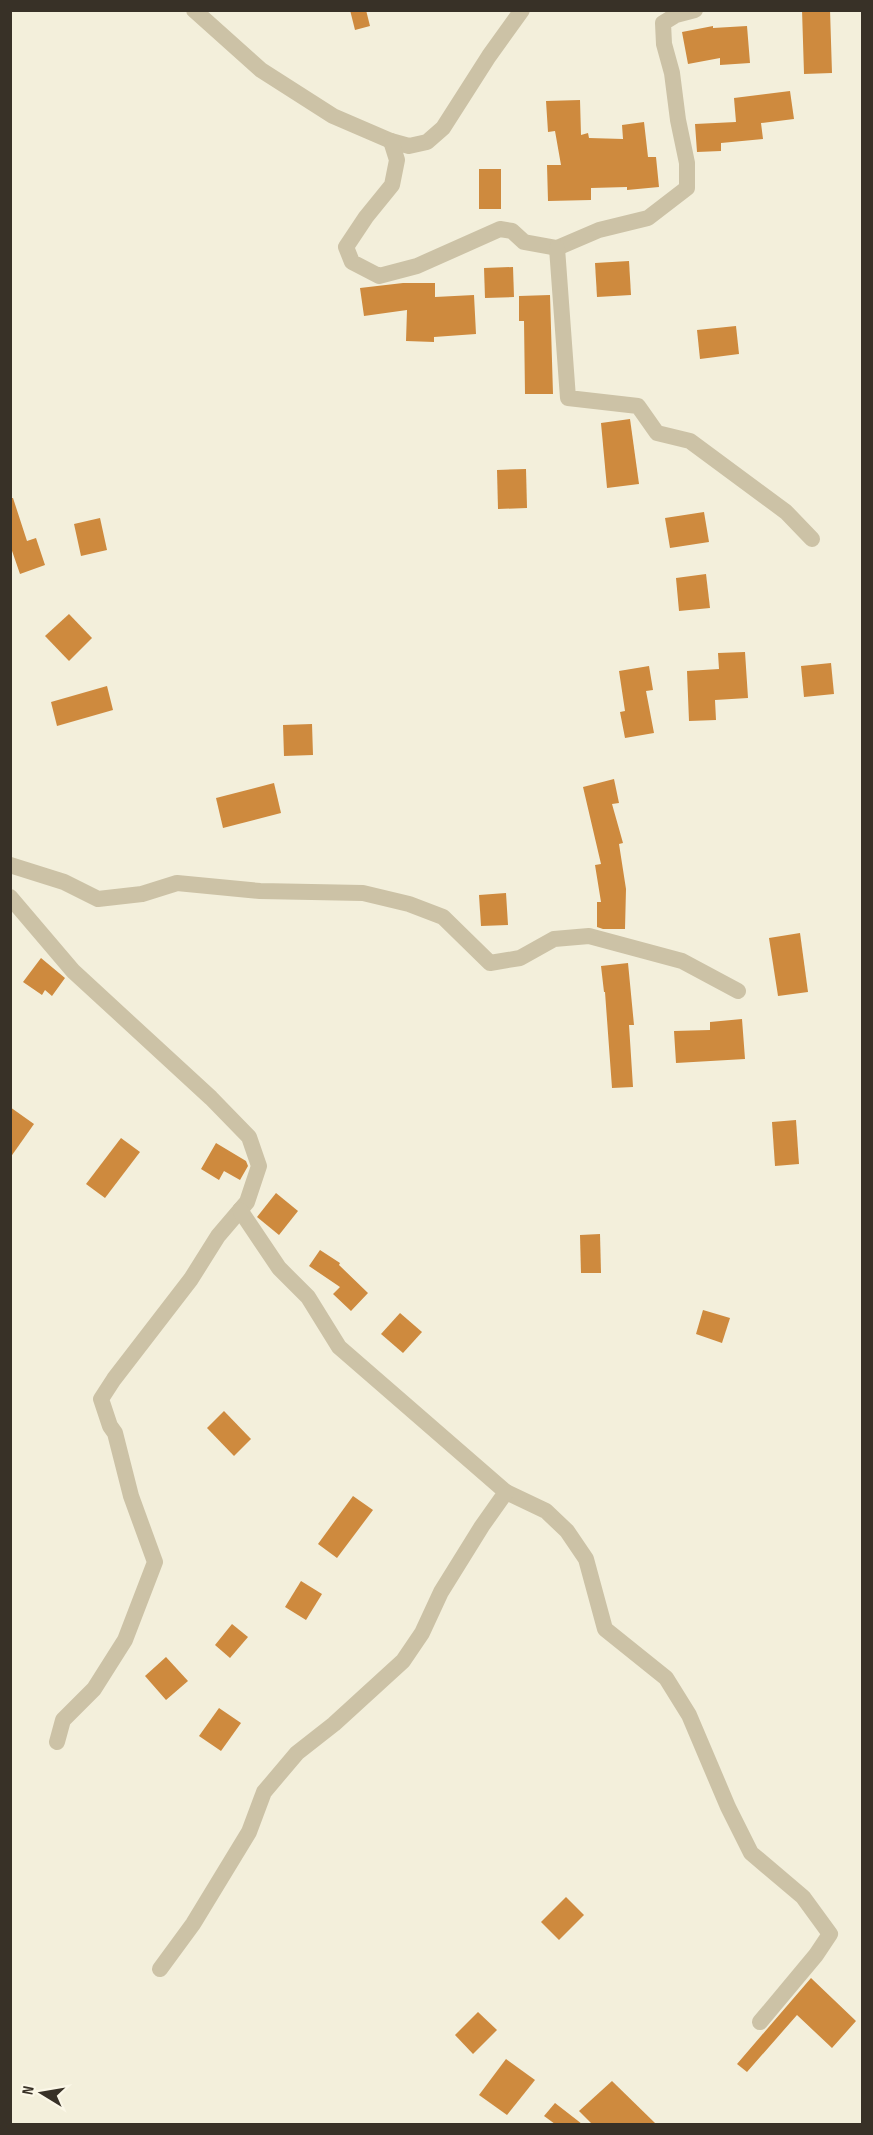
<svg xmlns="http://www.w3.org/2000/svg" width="873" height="2135" font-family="'Sofia Sans Condensed',sans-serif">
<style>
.building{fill:#ce8a3e}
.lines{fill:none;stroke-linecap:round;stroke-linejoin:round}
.minor{stroke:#ccc2a6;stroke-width:16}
</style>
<rect width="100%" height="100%" fill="#f3efdb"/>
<g class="building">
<path d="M350,10H366L370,26L355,30Z"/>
<path d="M802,10H830L832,73L804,74Z"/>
<path d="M713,26V28L747,26L750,63L720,65V58L688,64L682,32Z"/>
<path d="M790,91L794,119L761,123L763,139L721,143V151L697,152L695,124L736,122L734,98Z"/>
<path d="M580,100L581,135L588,133L589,138L623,139L622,125L644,122L648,157H656L659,187L627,190V187L591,188V200L548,201L547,165H561L555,131L548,132L546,101Z"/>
<rect x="479" y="169" width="22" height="40"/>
<path d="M629,261L631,295L597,297L595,263Z"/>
<path d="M513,267L514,297L485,298L484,268Z"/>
<path d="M403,283H435V297L474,295L476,334L434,337V342L406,341L407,310L364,316L360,288Z"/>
<path d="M550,295L553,394H525L524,321H519V296Z"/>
<path d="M736,326L739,354L700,359L697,330Z"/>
<path d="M630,419L639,484L607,488L601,423Z"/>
<path d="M526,469L527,508L498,509L497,470Z"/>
<path d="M10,498H13L27,541L36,538L45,565L20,574L10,545Z"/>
<path d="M704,512L709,542L670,548L665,518Z"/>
<path d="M100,518L107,550L81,556L74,524Z"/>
<path d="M706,574L710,608L679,611L676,578Z"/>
<path d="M69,614L92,638L69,661L45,636Z"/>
<path d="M745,652L748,698L715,700L716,720L689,721L687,671L719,669L718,653Z"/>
<path d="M831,663L834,694L804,697L801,666Z"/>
<path d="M649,666L653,690L646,691L654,733L625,738L620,712L625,711L619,671Z"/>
<path d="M107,686L113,710L57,726L51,702Z"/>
<path d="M312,724L313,755L284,756L283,725Z"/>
<path d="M614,779L619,803L612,804L623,843L619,844L626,889L625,929H603L597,927V902H601L595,865L601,864L583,787Z"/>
<path d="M274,783L281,813L223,828L216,798Z"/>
<path d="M506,893L508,925L481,926L479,895Z"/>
<path d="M800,933L808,992L778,996L769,938Z"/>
<path d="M41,958L65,978L52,996L45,990L42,995L23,982Z"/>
<path d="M628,963L634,1025H629L633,1087L612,1088L605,992H604L601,966Z"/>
<path d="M742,1019L745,1059L676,1063L674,1031L710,1030V1022Z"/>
<path d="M10,1107L34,1124L10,1158Z"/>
<path d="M796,1120L799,1164L775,1166L772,1122Z"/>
<path d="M121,1138L140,1152L105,1198L86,1184Z"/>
<path d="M216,1143L246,1161L248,1166L240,1180L224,1171L219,1180L201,1169Z"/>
<path d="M276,1193L298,1211L279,1235L257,1217Z"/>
<path d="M600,1234L601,1273H581L580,1235Z"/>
<path d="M320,1250L340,1263L339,1265L368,1293L351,1311L333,1294L340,1287L309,1266Z"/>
<path d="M703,1310L730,1318L722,1343L696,1334Z"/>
<path d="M400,1313L422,1332L403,1353L381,1334Z"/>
<path d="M224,1411L251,1439L234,1456L207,1428Z"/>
<path d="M353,1496L373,1510L337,1558L318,1544Z"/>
<path d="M301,1581L322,1594L306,1620L285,1607Z"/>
<path d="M232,1624L248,1637L230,1658L215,1645Z"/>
<path d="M166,1657L188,1681L166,1700L145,1676Z"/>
<path d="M219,1708L241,1723L221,1751L199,1736Z"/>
<path d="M566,1897L584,1915L559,1940L541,1922Z"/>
<path d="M811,1978L856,2021L832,2048L797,2015L747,2072L737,2064Z"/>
<path d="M478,2012L497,2030L473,2054L455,2035Z"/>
<path d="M506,2059L535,2080L507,2115L479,2095Z"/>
<path d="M612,2081L656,2124H592L579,2111Z"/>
<path d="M555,2103L582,2124H555L544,2116Z"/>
</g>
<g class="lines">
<g class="minor">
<path d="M194,10L261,70L333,116L391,141L409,146L427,142L443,128L489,56L522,10"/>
<path d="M391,141L397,160L392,185L366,217L346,247L352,262L379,276L417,266L500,229L512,231L524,242L557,248L599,230L648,218L687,188V163L678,120L672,73L664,44L663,23L676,15L695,10"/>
<path d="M557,248L568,398L638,406L657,433L690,441L786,512L812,539"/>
<path d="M10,865L64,882L98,899L142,894L177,883L260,891L363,893L409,904L443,917L490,963L520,958L554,939L589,936L682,961L738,991"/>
<path d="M10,897L73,971L211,1098L249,1137L259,1166L247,1202L218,1236L191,1279L114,1379L101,1399L110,1426L115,1433L131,1496L155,1562L125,1640L94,1689L63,1720L57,1742"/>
<path d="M506,1492L546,1511L567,1531L586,1559L605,1629L666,1678L689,1715L728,1807L751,1853L803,1897L830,1934L816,1955L760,2022"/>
<path d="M160,1969L193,1924L249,1832L264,1792L297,1753L334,1724L403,1661L422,1633L441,1592L482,1526L506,1492L339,1347L308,1297L279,1268L240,1210"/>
</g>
</g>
<rect width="873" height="2135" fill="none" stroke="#383127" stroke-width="24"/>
<g transform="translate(42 2093) rotate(281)" stroke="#fbf7e7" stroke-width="4.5" paint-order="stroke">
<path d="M0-4.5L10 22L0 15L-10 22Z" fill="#383127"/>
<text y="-9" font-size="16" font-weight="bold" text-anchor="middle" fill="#383127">N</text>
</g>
</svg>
